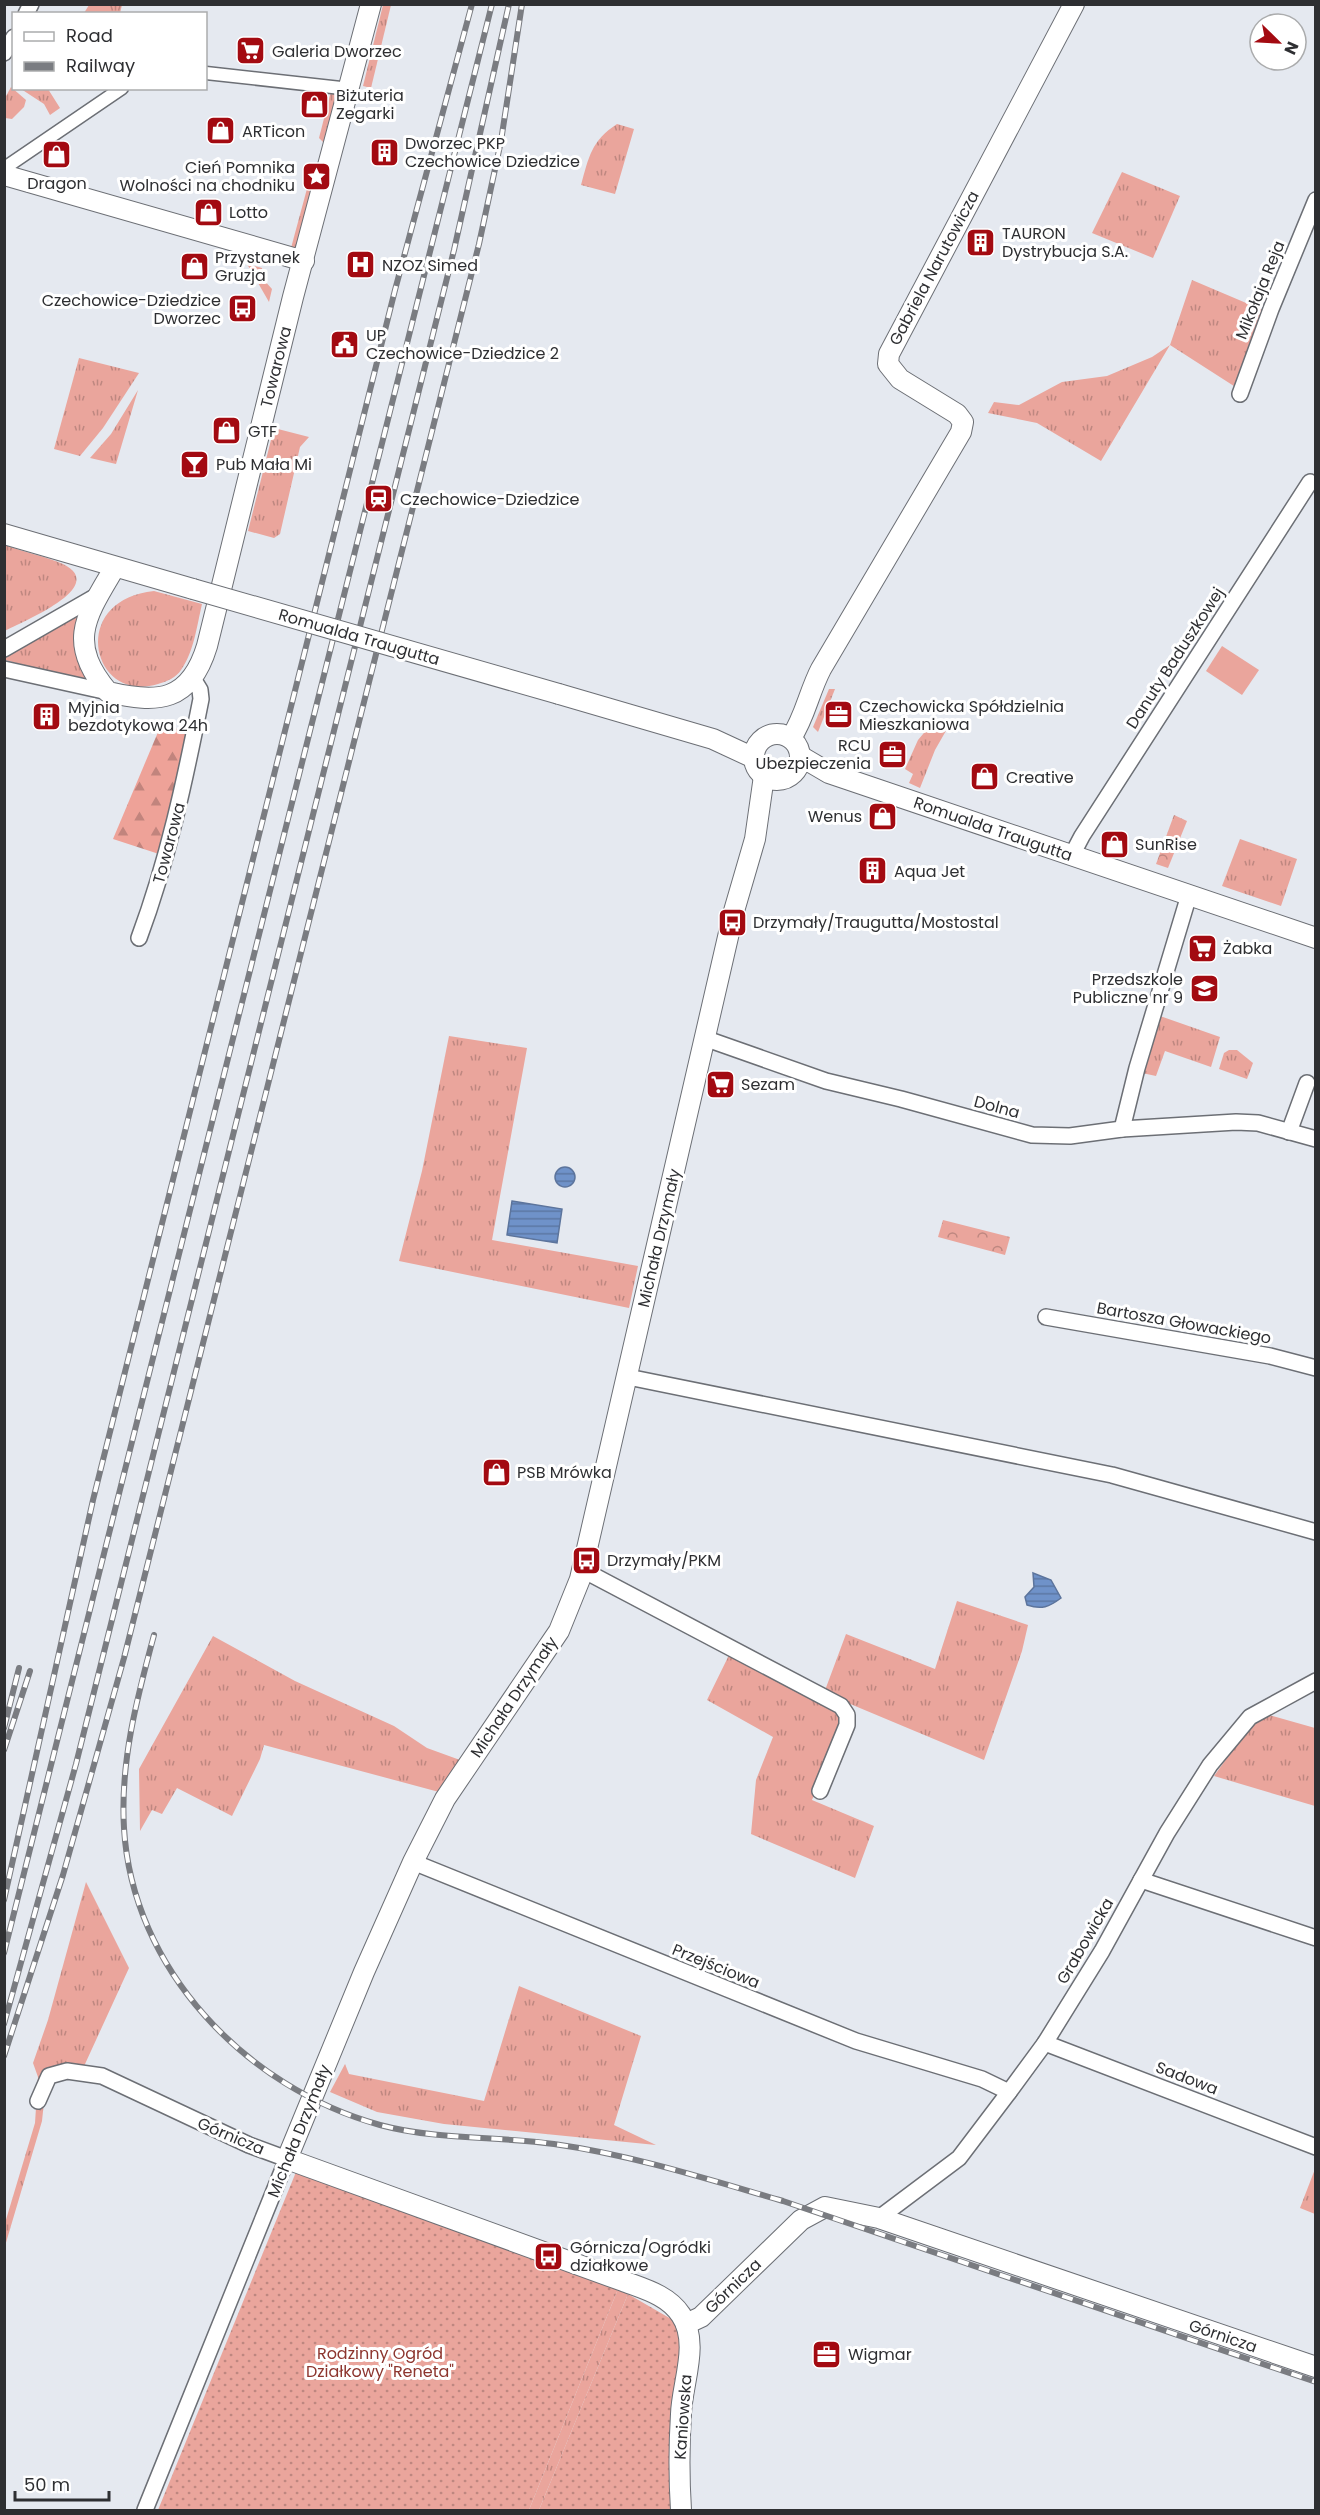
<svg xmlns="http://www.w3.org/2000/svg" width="1320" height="2515" font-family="Poppins,sans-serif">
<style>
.grass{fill:url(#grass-tufts)}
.forest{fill:url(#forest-firs)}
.park{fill:url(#park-crowns)}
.garden{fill:url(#garden-dots)}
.pitch{fill:#eaa59c}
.water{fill:url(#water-rules);stroke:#5c749c;stroke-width:1.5}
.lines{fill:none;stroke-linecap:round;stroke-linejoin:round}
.pedestrian-casing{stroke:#6c6f75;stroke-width:15}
.minor-casing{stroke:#6c6f75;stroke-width:18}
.tertiary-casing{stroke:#6c6f75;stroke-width:22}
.pedestrian{stroke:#fff;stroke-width:12}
.minor{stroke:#fff;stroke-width:15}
.tertiary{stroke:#fff;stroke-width:20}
.rail-casing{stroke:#7a7c81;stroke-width:6}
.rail{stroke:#fff;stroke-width:4;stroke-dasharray:11;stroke-linecap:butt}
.tertiary-bridge-casing{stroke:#6c6f75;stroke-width:22;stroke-linecap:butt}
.tertiary-bridge{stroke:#fff;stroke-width:20}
.labels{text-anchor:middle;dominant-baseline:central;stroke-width:6;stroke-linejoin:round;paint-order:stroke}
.poi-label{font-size:16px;fill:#2e2f32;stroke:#fff;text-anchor:start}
.street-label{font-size:16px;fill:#2e2f32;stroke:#fff}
.park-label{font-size:16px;fill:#8d352e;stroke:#fff}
</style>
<defs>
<pattern id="grass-tufts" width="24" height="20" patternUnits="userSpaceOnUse" patternTransform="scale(1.5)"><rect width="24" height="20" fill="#eaa59c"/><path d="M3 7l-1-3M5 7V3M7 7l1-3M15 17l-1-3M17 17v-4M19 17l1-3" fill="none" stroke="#be8780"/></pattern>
<pattern id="forest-firs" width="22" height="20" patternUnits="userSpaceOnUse" patternTransform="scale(1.5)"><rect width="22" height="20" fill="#eea298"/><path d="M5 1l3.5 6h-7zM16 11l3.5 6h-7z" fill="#c1847d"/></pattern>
<pattern id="park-crowns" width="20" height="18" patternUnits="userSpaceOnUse" patternTransform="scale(1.5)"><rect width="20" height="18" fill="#eaa59c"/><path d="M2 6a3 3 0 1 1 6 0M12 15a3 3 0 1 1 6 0" fill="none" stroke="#be8780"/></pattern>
<pattern id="garden-dots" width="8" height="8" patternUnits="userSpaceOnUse" patternTransform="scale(1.5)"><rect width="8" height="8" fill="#eaa59c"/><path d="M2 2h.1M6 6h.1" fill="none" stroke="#be8780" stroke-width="1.8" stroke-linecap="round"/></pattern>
<pattern id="water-rules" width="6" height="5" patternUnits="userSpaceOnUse" patternTransform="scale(1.5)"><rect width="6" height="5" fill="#6f92c9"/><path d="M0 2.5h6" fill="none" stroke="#5c78a4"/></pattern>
</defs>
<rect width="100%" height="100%" fill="#e5e9f0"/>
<g class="grass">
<path d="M89,5V4L122,5L120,13H84Z"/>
<path d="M383,5H391L371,88L363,86Z"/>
<path d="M11,87L26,100L24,107L12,119L5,118V98Z"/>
<path d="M21,89H48L60,108L50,115L44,104Z"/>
<path d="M331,91L338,95L324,143L319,138Z"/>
<path d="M617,124L634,129L615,194L581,185C589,157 591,141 617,124Z"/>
<path d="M1122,172L1180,196L1153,258L1092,233Z"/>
<path d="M308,185L313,186L297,247L291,248Z"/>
<path d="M247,264L262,268L263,279L272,289L269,302Z"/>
<path d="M1192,280L1265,311L1237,388L1170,345L1101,461L1037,423L988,413L994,402L1019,405L1062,382L1107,376L1152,357L1170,345Z"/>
<path d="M79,358L139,373L103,428L80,456L54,449Z"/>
<path d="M138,390L116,464L90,458L111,434Z"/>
<path d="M274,428L309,437L300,447L280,534L274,538L248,531Z"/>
<path d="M5,545C23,552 45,556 63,564C110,587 21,622 5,631Z"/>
<path d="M154,591L202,604C197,625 194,652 181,670C177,677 166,682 158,684C92,705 67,600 154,591Z"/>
<path d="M79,615C77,640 75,658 87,681L5,660V655Z"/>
<path d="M829,689H835L818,732L813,727Z"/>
<path d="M934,721L947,729L935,750L920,788L909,783L913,774L905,769L918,740Z"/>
<path d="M1240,839L1297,859L1281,906L1222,886Z"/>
<path d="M1160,1016L1220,1037L1211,1067L1165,1051L1156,1076L1142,1073Z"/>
<path d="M449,1036L527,1048L492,1240L638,1266L629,1308L399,1261L422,1171Z"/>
<path d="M1229,1050H1237L1253,1063L1247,1079L1219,1069L1224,1053Z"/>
<path d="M957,1601L1028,1625L1022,1651L984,1760L824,1693L846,1634L935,1669Z"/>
<path d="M213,1636L295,1681L394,1726L427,1748L460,1760L439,1792L264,1745L260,1759L232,1816L177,1788L162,1814L152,1810L140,1831L139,1769Z"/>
<path d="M730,1653L841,1715L842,1727L812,1800L874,1826L855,1878L751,1834L756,1780L773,1737L707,1700Z"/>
<path d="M1269,1715L1315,1728V1806L1214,1776L1248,1729Z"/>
<path d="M86,1882L129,1968L80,2075L52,2081L44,2102L42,2121L5,2246V2223L35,2123L38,2077L33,2063L48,2020Z"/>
<path d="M519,1986L641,2036L614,2125L656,2145L444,2124L377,2112L330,2092L345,2064L349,2074L484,2101Z"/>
<path d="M1315,2169L1316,2214H1315L1300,2208Z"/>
<path d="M618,2289L628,2294L539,2510H529Z"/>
</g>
<path class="forest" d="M161,725L191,732L162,855L113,839Z"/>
<g class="park">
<path d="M1174,815L1187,821L1168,868L1156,864Z"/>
<path d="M943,1220L1010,1237L1005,1255L938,1237Z"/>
</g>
<g class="garden">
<path d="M296,2172L618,2289L529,2510H158Z"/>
<path d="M628,2294L685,2327L670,2419L674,2510H539Z"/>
</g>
<path class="pitch" d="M1222,646L1259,670L1242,695L1206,671Z"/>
<g class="water">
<circle cx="565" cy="1177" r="10"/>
<path d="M512,1201L562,1209L557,1243L507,1235Z"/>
<path d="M1033,1573L1051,1580L1061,1598C1049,1607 1042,1610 1027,1605L1025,1597L1034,1587Z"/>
</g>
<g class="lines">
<defs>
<g id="pedestrian">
<path d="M206,73L350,89"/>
<path d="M4,175L9,165L122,88"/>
</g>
<g id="minor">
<path d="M26,14L31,4"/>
<path d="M4,53L14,37"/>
<path d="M1240,394L1271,309L1316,200"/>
<path d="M4,649L98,595"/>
<path d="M4,669L108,692"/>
<path d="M1072,855L1082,836L1310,482"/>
<path d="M139,938C168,860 185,780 201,699L200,690L192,677"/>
<path d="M704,1038L826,1081L901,1099L1032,1135L1070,1136L1122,1129L1236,1122L1258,1123L1316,1139"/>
<path d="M1122,1129L1137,1068L1189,895"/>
<path d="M1289,1132L1307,1083"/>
<path d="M1046,1317L1270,1356L1316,1368"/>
<path d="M628,1377L1112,1475L1316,1532"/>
<path d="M583,1570L841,1706L847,1715V1725L820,1791"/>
<path d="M413,1862L856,2041L982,2079L1009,2092"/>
<path d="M1141,1880L1316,1938"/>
<path d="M1045,2043L1316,2147"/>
<path d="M38,2101L49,2076L67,2071L102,2076L249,2145L287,2159L145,2510"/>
<path d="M879,2218L959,2158L1009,2092L1045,2043L1102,1951L1167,1833L1210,1765L1250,1717L1316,1681"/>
</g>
<g id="tertiary">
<path d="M4,175L304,261"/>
<path d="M4,534L193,589"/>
<path d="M115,567C86,616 66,642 108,692C158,704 190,702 207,646L293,297L371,4"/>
<path d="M559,694L713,739L754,758"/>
<circle cx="777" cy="757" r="23"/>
<path d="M791,738C805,717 809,692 821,669L961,432L963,422L957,414L900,379L888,364L889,354L1074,4"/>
<path d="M800,756L829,773L1316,938"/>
<path d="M686,2324L701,2317L801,2220L825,2207L879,2218L1316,2367"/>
<path d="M681,2510C679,2479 679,2446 681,2414C682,2383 700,2343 681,2315C668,2295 644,2289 623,2281L287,2159L364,1972L413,1862L445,1799L559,1631L580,1579L734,911L755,839L764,776"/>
</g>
</defs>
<use href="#pedestrian" class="pedestrian-casing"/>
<use href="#minor" class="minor-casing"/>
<use href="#tertiary" class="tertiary-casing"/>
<use href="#pedestrian" class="pedestrian"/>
<use href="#minor" class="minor"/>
<use href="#tertiary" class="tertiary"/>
<defs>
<g id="rail">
<path d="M154,1635C137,1698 120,1762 124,1828C132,1969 246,2088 380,2125C436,2140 496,2136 554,2144C632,2155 707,2179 783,2201L1316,2382"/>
<path d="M4,1728L19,1668"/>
<path d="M4,1750L30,1671"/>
<path d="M4,1900L93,1500L395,290L472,4"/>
<path d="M4,1953L492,4"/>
<path d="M4,2024L76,1764L454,250L509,4"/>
<path d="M4,2056L63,1875L124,1658L479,244L501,141L522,4"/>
</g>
</defs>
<use href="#rail" class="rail-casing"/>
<use href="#rail" class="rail"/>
<defs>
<path id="tertiary-bridge" d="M193,589L559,694"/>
</defs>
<use href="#tertiary-bridge" class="tertiary-bridge-casing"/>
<use href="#tertiary-bridge" class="tertiary-bridge"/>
</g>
<defs>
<symbol id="supermarket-square" viewBox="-11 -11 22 22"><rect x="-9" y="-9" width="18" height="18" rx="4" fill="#a30a11" stroke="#fff"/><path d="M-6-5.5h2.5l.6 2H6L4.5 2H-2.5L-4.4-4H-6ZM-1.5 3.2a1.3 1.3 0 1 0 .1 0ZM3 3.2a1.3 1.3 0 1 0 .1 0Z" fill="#fff"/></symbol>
<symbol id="shop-square" viewBox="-11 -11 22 22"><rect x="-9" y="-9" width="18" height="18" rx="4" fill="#a30a11" stroke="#fff"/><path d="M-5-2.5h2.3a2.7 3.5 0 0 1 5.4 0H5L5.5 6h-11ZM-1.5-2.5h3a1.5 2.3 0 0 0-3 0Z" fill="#fff"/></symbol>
<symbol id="building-square" viewBox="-11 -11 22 22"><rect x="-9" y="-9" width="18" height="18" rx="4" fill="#a30a11" stroke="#fff"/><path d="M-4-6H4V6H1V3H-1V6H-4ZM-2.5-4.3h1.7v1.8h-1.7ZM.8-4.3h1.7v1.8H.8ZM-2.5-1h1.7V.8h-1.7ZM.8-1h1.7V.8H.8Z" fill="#fff"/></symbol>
<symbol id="sight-square" viewBox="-11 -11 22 22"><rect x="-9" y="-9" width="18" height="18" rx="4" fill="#a30a11" stroke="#fff"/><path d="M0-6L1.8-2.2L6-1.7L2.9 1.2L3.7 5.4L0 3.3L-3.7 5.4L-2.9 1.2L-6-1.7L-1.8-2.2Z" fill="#fff"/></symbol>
<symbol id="hospital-square" viewBox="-11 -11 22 22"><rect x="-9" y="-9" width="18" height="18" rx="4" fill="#a30a11" stroke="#fff"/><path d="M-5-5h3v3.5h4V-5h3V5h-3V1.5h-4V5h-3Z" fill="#fff"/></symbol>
<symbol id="bus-square" viewBox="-11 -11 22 22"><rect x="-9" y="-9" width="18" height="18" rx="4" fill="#a30a11" stroke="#fff"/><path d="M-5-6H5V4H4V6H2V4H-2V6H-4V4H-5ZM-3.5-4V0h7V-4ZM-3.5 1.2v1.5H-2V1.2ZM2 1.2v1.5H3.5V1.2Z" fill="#fff"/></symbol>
<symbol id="civic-square" viewBox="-11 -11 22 22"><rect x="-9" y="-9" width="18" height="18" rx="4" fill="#a30a11" stroke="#fff"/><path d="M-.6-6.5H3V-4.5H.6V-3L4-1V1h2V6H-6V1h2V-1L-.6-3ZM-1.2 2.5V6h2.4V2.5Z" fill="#fff"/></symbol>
<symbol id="bar-square" viewBox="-11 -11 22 22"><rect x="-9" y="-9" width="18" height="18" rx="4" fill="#a30a11" stroke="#fff"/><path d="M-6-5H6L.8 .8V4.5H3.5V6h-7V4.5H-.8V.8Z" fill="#fff"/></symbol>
<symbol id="station-square" viewBox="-11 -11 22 22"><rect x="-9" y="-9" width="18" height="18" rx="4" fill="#a30a11" stroke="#fff"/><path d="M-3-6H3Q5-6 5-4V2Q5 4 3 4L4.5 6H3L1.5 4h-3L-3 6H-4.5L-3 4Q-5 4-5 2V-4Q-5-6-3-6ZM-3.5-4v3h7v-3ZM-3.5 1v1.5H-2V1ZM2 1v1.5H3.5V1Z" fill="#fff"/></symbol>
<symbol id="office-square" viewBox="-11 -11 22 22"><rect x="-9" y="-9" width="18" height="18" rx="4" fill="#a30a11" stroke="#fff"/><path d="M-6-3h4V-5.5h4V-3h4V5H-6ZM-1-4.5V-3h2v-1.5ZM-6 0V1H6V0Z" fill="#fff"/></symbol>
<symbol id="school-square" viewBox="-11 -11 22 22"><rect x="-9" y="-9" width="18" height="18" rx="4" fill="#a30a11" stroke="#fff"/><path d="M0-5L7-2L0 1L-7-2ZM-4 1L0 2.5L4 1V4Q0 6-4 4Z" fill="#fff"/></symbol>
</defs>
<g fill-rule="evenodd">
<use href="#supermarket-square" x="234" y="34" width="33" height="33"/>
<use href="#shop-square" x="298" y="88" width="33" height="33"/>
<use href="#shop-square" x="204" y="114" width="33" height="33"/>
<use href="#building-square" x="368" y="136" width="33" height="33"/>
<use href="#shop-square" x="40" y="138" width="33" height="33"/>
<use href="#sight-square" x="300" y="160" width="33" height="33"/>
<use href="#shop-square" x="192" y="196" width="33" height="33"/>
<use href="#building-square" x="964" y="226" width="33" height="33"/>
<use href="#hospital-square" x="344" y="248" width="33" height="33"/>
<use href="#shop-square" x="178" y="250" width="33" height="33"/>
<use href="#bus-square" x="226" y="292" width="33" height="33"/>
<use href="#civic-square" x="328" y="328" width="33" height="33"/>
<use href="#shop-square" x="210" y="414" width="33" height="33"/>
<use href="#bar-square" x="178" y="448" width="33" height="33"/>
<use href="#station-square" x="362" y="482" width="33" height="33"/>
<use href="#office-square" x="822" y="698" width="33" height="33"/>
<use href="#building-square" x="30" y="700" width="33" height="33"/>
<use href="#office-square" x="876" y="738" width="33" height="33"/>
<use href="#shop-square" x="968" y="760" width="33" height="33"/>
<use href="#shop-square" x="866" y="800" width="33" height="33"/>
<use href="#shop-square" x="1098" y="828" width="33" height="33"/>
<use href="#building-square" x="856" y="854" width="33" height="33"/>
<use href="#bus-square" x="716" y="906" width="33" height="33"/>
<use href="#supermarket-square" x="1186" y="932" width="33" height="33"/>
<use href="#school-square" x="1188" y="972" width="33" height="33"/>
<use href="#supermarket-square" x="704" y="1068" width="33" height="33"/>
<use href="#shop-square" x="480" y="1456" width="33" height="33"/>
<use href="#bus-square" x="570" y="1544" width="33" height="33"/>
<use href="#bus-square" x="532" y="2240" width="33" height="33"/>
<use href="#office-square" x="810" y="2338" width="33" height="33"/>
</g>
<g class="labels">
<g class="poi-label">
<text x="272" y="51">Galeria Dworzec</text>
<text x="336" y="95">Biżuteria<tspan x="336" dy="18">Zegarki</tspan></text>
<text x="242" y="131">ARTicon</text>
<text x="405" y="143">Dworzec PKP<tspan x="405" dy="18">Czechowice Dziedzice</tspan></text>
<text x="295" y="167" text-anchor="end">Cień Pomnika<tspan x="295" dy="18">Wolności na chodniku</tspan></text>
<text x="57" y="183" text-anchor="middle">Dragon</text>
<text x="229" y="212">Lotto</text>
<text x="1002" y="233">TAURON<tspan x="1002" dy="18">Dystrybucja S.A.</tspan></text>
<text x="215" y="257">Przystanek<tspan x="215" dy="18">Gruzja</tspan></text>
<text x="382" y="265">NZOZ Simed</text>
<text x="221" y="300" text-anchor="end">Czechowice-Dziedzice<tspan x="221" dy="18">Dworzec</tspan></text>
<text x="366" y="335">UP<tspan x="366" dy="18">Czechowice-Dziedzice 2</tspan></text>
<text x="248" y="431">GTF</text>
<text x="216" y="464">Pub Mała Mi</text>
<text x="400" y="499">Czechowice-Dziedzice</text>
<text x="859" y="706">Czechowicka Spółdzielnia<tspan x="859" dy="18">Mieszkaniowa</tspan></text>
<text x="68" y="707">Myjnia<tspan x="68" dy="18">bezdotykowa 24h</tspan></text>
<text x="871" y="745" text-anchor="end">RCU<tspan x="871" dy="18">Ubezpieczenia</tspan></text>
<text x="1006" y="777">Creative</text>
<text x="862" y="816" text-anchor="end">Wenus</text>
<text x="1135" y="844">SunRise</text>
<text x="894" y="871">Aqua Jet</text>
<text x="753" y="922">Drzymały/Traugutta/Mostostal</text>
<text x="1223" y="948">Żabka</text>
<text x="1183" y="979" text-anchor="end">Przedszkole<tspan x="1183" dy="18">Publiczne nr 9</tspan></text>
<text x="741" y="1084">Sezam</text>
<text x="517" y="1472">PSB Mrówka</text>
<text x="607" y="1560">Drzymały/PKM</text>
<text x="570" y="2247">Górnicza/Ogródki<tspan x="570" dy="18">działkowe</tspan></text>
<text x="848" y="2354">Wigmar</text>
</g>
<g class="street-label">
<text transform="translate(934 268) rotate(-62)">Gabriela Narutowicza</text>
<text transform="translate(1260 290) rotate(-68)">Mikołaja Reja</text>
<text transform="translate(276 367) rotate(-76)">Towarowa</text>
<text transform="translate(359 637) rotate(16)">Romualda Traugutta</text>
<text transform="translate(1175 658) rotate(-57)">Danuty Baduszkowej</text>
<text transform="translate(993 829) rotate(19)">Romualda Traugutta</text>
<text transform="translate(169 843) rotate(-75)">Towarowa</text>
<text transform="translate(997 1107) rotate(15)">Dolna</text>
<text transform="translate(659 1238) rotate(-77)">Michała Drzymały</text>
<text transform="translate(1184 1323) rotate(10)">Bartosza Głowackiego</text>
<text transform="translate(514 1697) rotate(-56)">Michała Drzymały</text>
<text transform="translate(1085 1941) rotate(-60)">Grabowicka</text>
<text transform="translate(716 1966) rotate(22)">Przejściowa</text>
<text transform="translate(1187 2078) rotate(21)">Sadowa</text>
<text transform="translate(299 2131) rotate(-68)">Michała Drzymały</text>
<text transform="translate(231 2136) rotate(23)">Górnicza</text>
<text transform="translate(733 2286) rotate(-44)">Górnicza</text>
<text transform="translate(1223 2336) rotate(19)">Górnicza</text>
<text transform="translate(683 2417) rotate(-86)">Kaniowska</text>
</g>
<g class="park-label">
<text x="380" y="2353">Rodzinny Ogród<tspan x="380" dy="18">Działkowy "Reneta"</tspan></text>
</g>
</g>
<rect width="1320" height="2515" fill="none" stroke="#2e2f32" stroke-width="12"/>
<rect x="12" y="12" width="195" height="78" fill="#ffffff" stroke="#abacad" stroke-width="1.5"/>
<rect x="24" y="32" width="30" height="9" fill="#ffffff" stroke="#abacad" stroke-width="1.5"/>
<text x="66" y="42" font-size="18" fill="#2e2f32">Road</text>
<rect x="24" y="62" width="30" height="9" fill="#7a7c81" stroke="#abacad" stroke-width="1.5"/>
<text x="66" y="72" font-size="18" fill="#2e2f32">Railway</text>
<g transform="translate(1278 42) rotate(114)"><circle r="28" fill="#ffffff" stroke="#abacad" stroke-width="1.5"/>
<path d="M0-4.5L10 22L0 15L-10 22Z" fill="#a30a11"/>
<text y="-9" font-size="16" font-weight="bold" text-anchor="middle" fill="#2e2f32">N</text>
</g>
<path d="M15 2491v9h94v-9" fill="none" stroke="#2e2f32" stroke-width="3"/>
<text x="24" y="2491" font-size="18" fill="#2e2f32" stroke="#ffffff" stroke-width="4.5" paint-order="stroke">50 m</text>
</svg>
